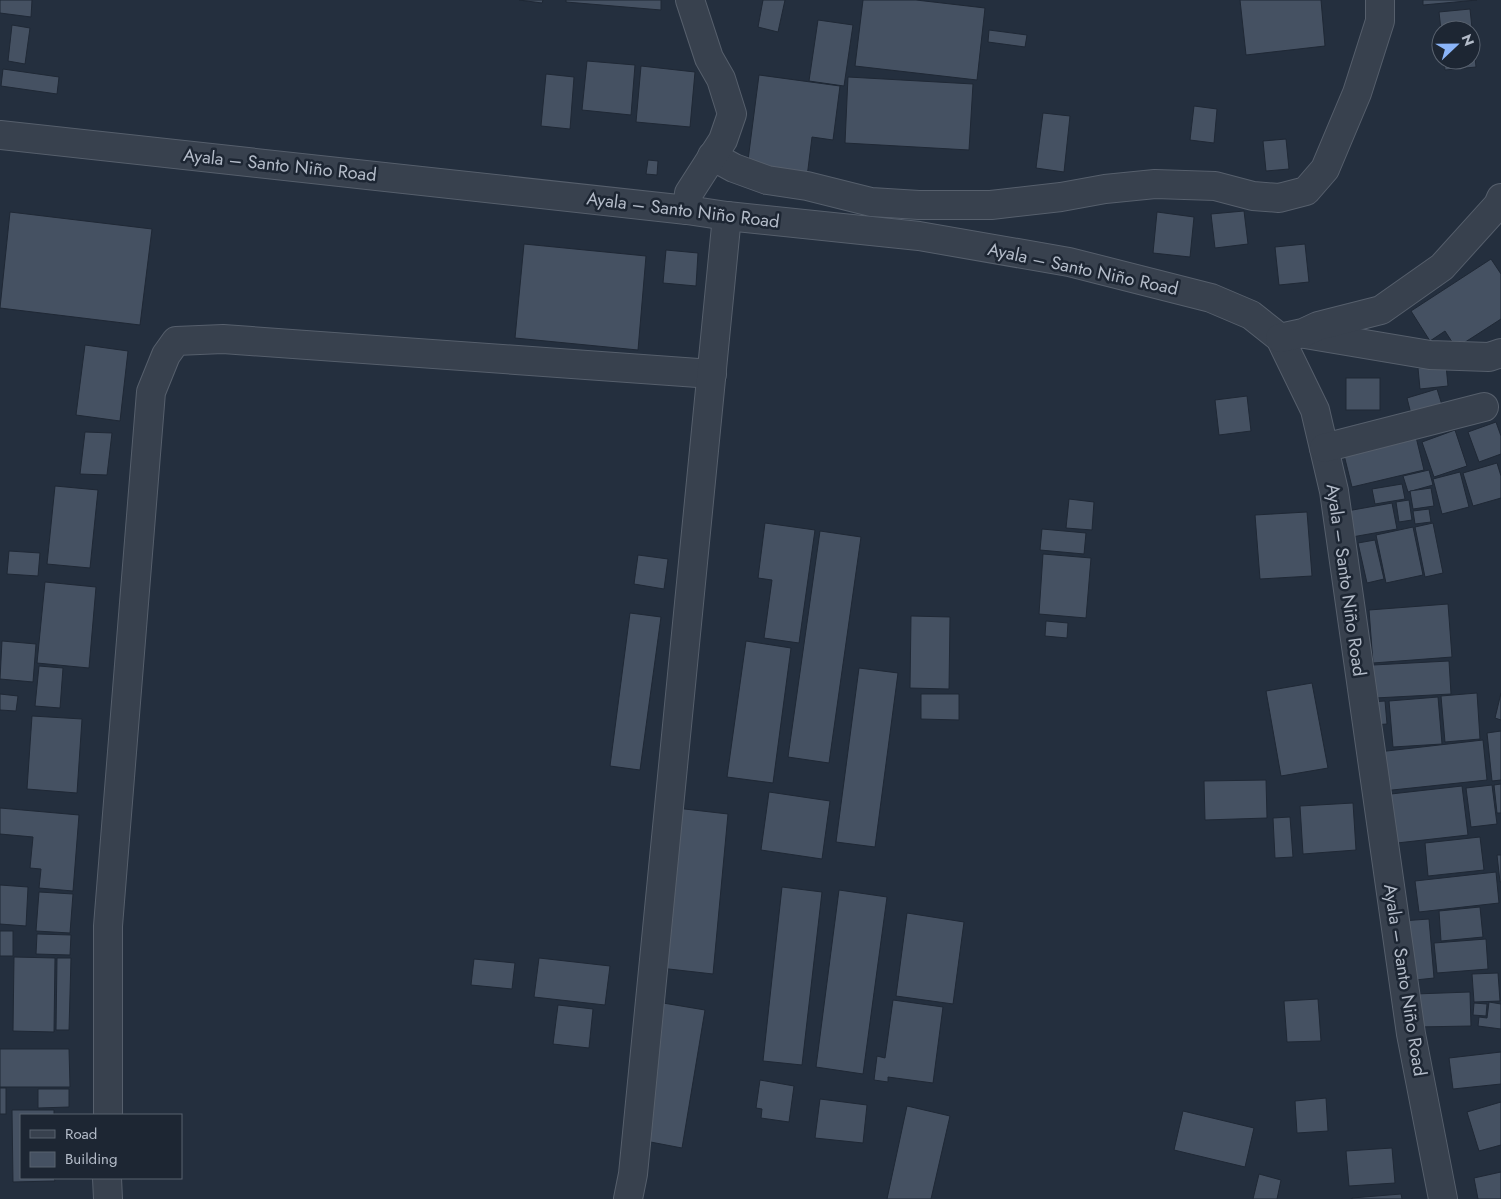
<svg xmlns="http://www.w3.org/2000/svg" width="1501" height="1199" font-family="Jost,sans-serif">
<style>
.building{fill:#455162;stroke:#1f2835}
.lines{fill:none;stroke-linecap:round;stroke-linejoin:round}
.minor-casing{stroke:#565f6c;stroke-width:30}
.minor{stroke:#38414e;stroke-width:28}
.labels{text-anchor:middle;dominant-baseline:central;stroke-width:5;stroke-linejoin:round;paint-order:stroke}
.street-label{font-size:18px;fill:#b4bcc9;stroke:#1d2633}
</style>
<rect width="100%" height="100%" fill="#242f3e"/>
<g class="building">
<path d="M0,0H32L31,17L0,13Z"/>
<path d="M519,0H543L542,3Z"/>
<path d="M566,0H661V10L566,2Z"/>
<path d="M763,0H785L778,32L758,27Z"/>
<path d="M863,0H916L985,8L977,80L855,66Z"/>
<path d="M1240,0H1321L1325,46L1246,55Z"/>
<path d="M1423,0H1477L1423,5Z"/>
<path d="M1470,9L1476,67L1445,70L1444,60H1471V30H1441L1439,12Z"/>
<path d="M818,20L853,25L844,86L809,81Z"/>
<path d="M12,25L30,28L25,64L8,61Z"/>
<path d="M989,30L1027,35L1025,47L988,42Z"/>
<path d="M587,61L635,65L631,115L582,110Z"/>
<path d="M641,66L695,72L690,127L636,122Z"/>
<path d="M3,69L59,77L57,94L1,86Z"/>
<path d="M546,74L574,77L570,129L541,126Z"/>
<path d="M759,75L840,86L833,140L812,137L807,177L747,168Z"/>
<path d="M848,77L973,84L969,150L845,143Z"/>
<path d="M1194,106L1217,109L1214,143L1190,140Z"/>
<path d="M1043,113L1070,116L1064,172L1036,168Z"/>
<path d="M1286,139L1289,169L1266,171L1263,141Z"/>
<path d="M648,160L658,161L657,175L646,174Z"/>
<path d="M1244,211L1248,244L1215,248L1211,214Z"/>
<path d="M10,212L152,229L140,325L0,308Z"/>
<path d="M1157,212L1194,217L1190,257L1153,253Z"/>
<path d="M524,244L646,256L638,350L515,338Z"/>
<path d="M1305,244L1309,282L1279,285L1275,247Z"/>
<path d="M666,250L698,253L696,286L663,283Z"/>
<path d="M1491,259L1501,274V319L1456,348L1445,331L1430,341L1411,311Z"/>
<path d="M85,345L128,351L120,421L76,415Z"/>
<path d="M1446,365L1448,386L1420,389L1418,368Z"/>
<rect x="1346" y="378" width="34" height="32"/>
<path d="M1437,389L1442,405L1411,414L1407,398Z"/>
<path d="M1247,396L1251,431L1219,435L1215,400Z"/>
<path d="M1496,422L1501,436V454L1479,462L1468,432Z"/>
<path d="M1455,430L1467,466L1434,477L1422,442Z"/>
<path d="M85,432L112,433L107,475L80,474Z"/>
<path d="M1416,437L1424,470L1352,487L1344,455Z"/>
<path d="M1497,463L1501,476V498L1473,506L1463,473Z"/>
<path d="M1429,470L1433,485L1408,492L1403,476Z"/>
<path d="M1460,472L1469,507L1442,514L1433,479Z"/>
<path d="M1402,484L1405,499L1375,504L1372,489Z"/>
<path d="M55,486L98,490L90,568L47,564Z"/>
<path d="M1431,488L1434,506L1413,509L1410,491Z"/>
<path d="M1069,499L1094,502L1092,530L1066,528Z"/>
<path d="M1409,500L1412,520L1399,522L1396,502Z"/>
<path d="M1392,503L1397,529L1352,537L1347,511Z"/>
<path d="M1429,509L1431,522L1415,524L1413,511Z"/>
<path d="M1307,512L1312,576L1260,579L1255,515Z"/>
<path d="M765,523L815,530L799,643L764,638L772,580L758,578Z"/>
<path d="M1433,523L1443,573L1425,577L1415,527Z"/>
<path d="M1413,527L1423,575L1386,583L1376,535Z"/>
<path d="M1042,529L1086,533L1084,554L1040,550Z"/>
<path d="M820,531L861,537L829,763L788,757Z"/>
<path d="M1375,540L1384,579L1367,583L1358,543Z"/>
<path d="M9,551L40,553L38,576L7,574Z"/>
<path d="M1043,554L1091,558L1086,618L1039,614Z"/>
<path d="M638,555L668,559L664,589L634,584Z"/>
<path d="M45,582L96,587L89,668L37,663Z"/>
<path d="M1448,604L1452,657L1373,663L1369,610Z"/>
<path d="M630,613L661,617L640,770L610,766Z"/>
<path d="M911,616L950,617L949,689L910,688Z"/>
<path d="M1046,621L1068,623L1067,638L1045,636Z"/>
<path d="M2,641L36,644L33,682L0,679Z"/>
<path d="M746,641L791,648L773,783L727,777Z"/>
<path d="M1449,661L1451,694L1375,698L1373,665Z"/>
<path d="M39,666L63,668L60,708L35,706Z"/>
<path d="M859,668L898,673L875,847L836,842Z"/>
<path d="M1312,683L1328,768L1281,776L1266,691Z"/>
<path d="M1477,693L1480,739L1445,742L1441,696Z"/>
<path d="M1501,693V720L1495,718Z"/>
<path d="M0,694L18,696L16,711L0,710Z"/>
<path d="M921,694H959V720L921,719Z"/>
<path d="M1438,697L1442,744L1393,747L1389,701Z"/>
<path d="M1385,701L1387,724L1372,725L1370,702Z"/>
<path d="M32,716L82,719L77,793L27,789Z"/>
<path d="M1501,731V780L1492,781L1487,733Z"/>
<path d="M1483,740L1487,780L1383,791L1378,752Z"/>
<path d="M1266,780L1267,818L1205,820L1204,781Z"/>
<path d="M1501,784V813H1497L1494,785Z"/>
<path d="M1492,785L1497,824L1471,827L1466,788Z"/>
<path d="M1462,786L1468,835L1397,843L1391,794Z"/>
<path d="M769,792L830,801L822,859L761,850Z"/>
<path d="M1353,803L1356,850L1303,854L1300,806Z"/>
<path d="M0,808L79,815L73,891L39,888L41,869L30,868L33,837L0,834Z"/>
<path d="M676,808L728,814L713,974L660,968Z"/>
<path d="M1290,817L1293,857L1275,858L1273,818Z"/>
<path d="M1480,837L1484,870L1428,876L1425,843Z"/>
<path d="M1497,855H1501V882H1500Z"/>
<path d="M1496,872L1499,903L1419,912L1415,881Z"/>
<path d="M0,885L28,887L26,926L0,924Z"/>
<path d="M782,887L822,892L802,1065L763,1061Z"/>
<path d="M839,890L887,897L863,1074L816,1067Z"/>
<path d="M39,892L73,894L70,933L36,931Z"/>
<path d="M1480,907L1483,937L1441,941L1439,911Z"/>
<path d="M907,913L964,922L953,1004L896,996Z"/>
<path d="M1429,919L1434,978L1406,981L1401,921Z"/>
<rect x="0" y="931" width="13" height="25"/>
<path d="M37,934L71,935L70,955L36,954Z"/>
<path d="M1486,939L1488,969L1437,973L1434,943Z"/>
<path d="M14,957L55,958L54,1032L13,1031Z"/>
<path d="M57,958H71L69,1030H56Z"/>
<path d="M539,958L610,966L605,1005L534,997Z"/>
<path d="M474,959L515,963L512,989L471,985Z"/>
<path d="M1498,973L1500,1001L1474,1002L1472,974Z"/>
<path d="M1470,992L1471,1026L1416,1027L1415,994Z"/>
<path d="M1318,999L1321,1041L1287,1042L1284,1001Z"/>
<path d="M893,1000L943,1007L933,1083L888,1077V1082L874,1080L877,1056L885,1058Z"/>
<path d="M1489,1002L1501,1004V1029L1478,1026L1479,1017L1487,1018Z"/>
<path d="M663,1003L705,1010L682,1148L640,1140Z"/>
<path d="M1474,1003L1487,1004L1486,1016L1473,1015Z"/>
<path d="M558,1005L593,1009L589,1048L553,1044Z"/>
<path d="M0,1049H69L70,1087H0Z"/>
<path d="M1501,1052V1084L1453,1089L1449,1058Z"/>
<path d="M760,1080L794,1086L789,1122L761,1118L762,1109L756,1108Z"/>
<rect x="0" y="1088" width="6" height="26"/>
<path d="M38,1089H69V1107L38,1108Z"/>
<path d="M1326,1098L1328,1131L1297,1133L1295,1101Z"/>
<path d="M820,1099L867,1105L863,1143L815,1138Z"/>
<path d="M1501,1102V1145L1479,1151L1467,1112Z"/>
<path d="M907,1106L950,1116L931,1199H887Z"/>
<path d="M12,1110H54V1115H21V1178H54L55,1181L13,1182Z"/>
<path d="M1183,1111L1254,1128L1245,1167L1174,1150Z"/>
<path d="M1392,1148L1395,1183L1349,1186L1346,1151Z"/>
<path d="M1501,1172V1199H1478L1474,1178Z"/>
<path d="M1259,1174L1281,1180L1277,1199H1253Z"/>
<path d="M1401,1194L1402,1199H1352V1198Z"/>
</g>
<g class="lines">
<defs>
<g id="minor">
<path d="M0,135L687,210L727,216L919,236L1069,262L1211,298L1251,315L1280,338L1315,410L1334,491L1411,1034L1443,1199"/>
<path d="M712,156L734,168L767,180L807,186L871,202L919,205H991L1061,197L1105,189L1155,184L1215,186L1253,196L1279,198L1306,191L1325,169L1357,93L1380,21V0"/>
<path d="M687,210L689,193L723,140L732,114L721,79L709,58L690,0"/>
<path d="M1305,334L1430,355L1489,357L1501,353"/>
<path d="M1280,338L1303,333L1318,326L1381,310L1442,267L1498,205L1501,198"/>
<path d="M1324,448L1484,407"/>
<path d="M108,1115V926L151,392L166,355L176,341L223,339L712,374"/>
<path d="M107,1178L108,1199"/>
<path d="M628,1199L633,1174L727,216"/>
</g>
</defs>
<use href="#minor" class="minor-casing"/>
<use href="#minor" class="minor"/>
</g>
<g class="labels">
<g class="street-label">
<text transform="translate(280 165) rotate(6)">Ayala – Santo Niño Road</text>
<text transform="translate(683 210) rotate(7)">Ayala – Santo Niño Road</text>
<text transform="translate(1083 269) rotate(12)">Ayala – Santo Niño Road</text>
<text transform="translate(1346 580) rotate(82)">Ayala – Santo Niño Road</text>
<text transform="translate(1405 980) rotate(81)">Ayala – Santo Niño Road</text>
</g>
</g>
<rect x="20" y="1114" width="162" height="65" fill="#1d2633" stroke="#59626f"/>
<rect x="30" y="1130" width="25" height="8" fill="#38414e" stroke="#59626f"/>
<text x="65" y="1139" font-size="15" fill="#b4bcc9">Road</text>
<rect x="30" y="1152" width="25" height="15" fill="#455162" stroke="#59626f"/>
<text x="65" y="1164" font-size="15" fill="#b4bcc9">Building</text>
<g transform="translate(1456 45) rotate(68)"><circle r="24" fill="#1d2633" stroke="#59626f"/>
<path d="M0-4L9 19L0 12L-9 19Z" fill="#8ab4f8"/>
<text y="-8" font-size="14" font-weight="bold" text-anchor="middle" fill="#b4bcc9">N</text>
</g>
</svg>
